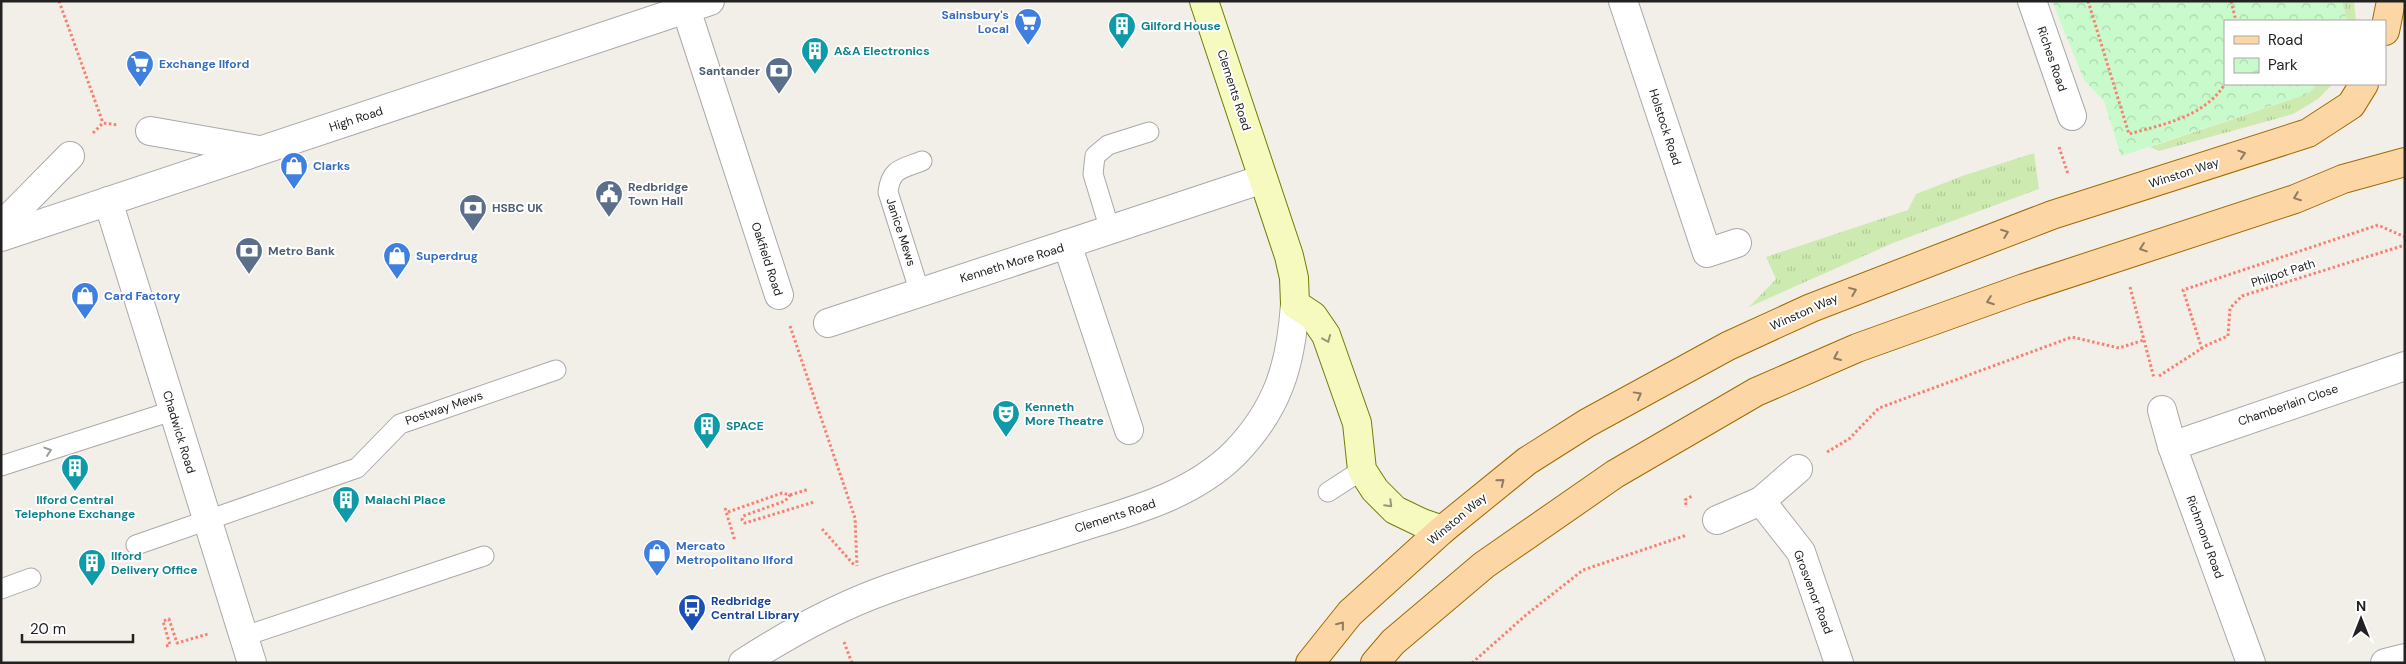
<svg xmlns="http://www.w3.org/2000/svg" width="2406" height="664" font-family="'DM Sans',sans-serif">
<style>
.grass{fill:url(#grass-tufts)}
.park{fill:url(#park-crowns)}
.lines{fill:none;stroke-linecap:round;stroke-linejoin:round}
.lane-casing{stroke:#a9a9a9;stroke-width:21}
.street-casing{stroke:#a9a9a9;stroke-width:30}
.secondary-casing{stroke:#707d05;stroke-width:30}
.primary-casing{stroke:#a06b00;stroke-width:30}
.path{stroke:#fa8072;stroke-width:3;stroke-dasharray:2.5 2.5;stroke-linecap:butt}
.lane{stroke:#fff;stroke-width:19}
.street{stroke:#fff;stroke-width:28}
.secondary{stroke:#f7fabf;stroke-width:28}
.primary{stroke:#fcd6a4;stroke-width:28}
.oneway{stroke:#8f7c63}
.oneway2{stroke:#979978}
.oneway3{stroke:#9c9c9c}
.labels{text-anchor:middle;dominant-baseline:central;stroke-width:4;stroke-linejoin:round;paint-order:stroke}
.shop-label{font-size:12px;font-weight:bold;fill:#366cbe;stroke:#fff;text-anchor:start}
.culture-label{font-size:12px;font-weight:bold;fill:#0d838f;stroke:#fff;text-anchor:start}
.street-label{font-size:12px;fill:#222;stroke:#fff}
.service-label{font-size:12px;font-weight:bold;fill:#4e5e75;stroke:#fff;text-anchor:start}
.transit-label{font-size:12px;font-weight:bold;fill:#164399;stroke:#fff;text-anchor:start}
</style>
<defs>
<pattern id="grass-tufts" width="24" height="20" patternUnits="userSpaceOnUse" patternTransform="scale(1.25)"><rect width="24" height="20" fill="#cdebb0"/><path d="M3 7l-1-3M5 7V3M7 7l1-3M15 17l-1-3M17 17v-4M19 17l1-3" fill="none" stroke="#b0c997"/></pattern>
<pattern id="park-crowns" width="20" height="18" patternUnits="userSpaceOnUse" patternTransform="scale(1.25)"><rect width="20" height="18" fill="#c8facc"/><path d="M2 6a3 3 0 1 1 6 0M12 15a3 3 0 1 1 6 0" fill="none" stroke="#acd6af"/></pattern>
</defs>
<rect width="100%" height="100%" fill="#f2efe9"/>
<g class="grass">
<path d="M2342,1H2354L2356,21H2347Z"/>
<path d="M2318,84H2333L2318,99L2293,114L2159,151L2150,147L2307,94Z"/>
<path d="M2034,153L2039,189L1893,243L1749,307L1776,279L1766,257L1908,210L1916,194L1965,175Z"/>
</g>
<path class="park" d="M2052,1H2342L2347,21H2225V84H2318L2307,94L2121,156L2104,101L2084,80Z"/>
<g class="lines">
<defs>
<g id="lane">
<path d="M1110,230L1093,174L1095,156L1108,145L1149,132"/>
<path d="M920,293L888,192C891,168 902,169 922,161"/>
<path d="M1,466L172,411"/>
<path d="M1328,492L1362,470"/>
<path d="M136,545L357,468L400,424L556,370"/>
<path d="M1,589L31,578"/>
<path d="M242,637L484,556"/>
</g>
<g id="street">
<path d="M1623,1L1707,253L1737,243"/>
<path d="M2032,1L2072,116"/>
<path d="M686,9L779,295"/>
<path d="M150,131L259,150"/>
<path d="M108,201L252,663"/>
<path d="M1,226L70,156"/>
<path d="M1,237L710,1"/>
<path d="M1067,244L1263,179"/>
<path d="M828,323L1067,244L1129,430"/>
<path d="M2162,410L2172,446L2251,663"/>
<path d="M2172,446L2405,366"/>
<path d="M1798,469L1761,501L1801,552L1839,663"/>
<path d="M1717,520L1761,501"/>
<path d="M743,663C788,634 837,607 888,589C949,567 1013,549 1075,529C1131,511 1190,497 1234,454C1278,409 1291,365 1295,304"/>
<path d="M2385,663L2405,658"/>
</g>
<path id="secondary" d="M1204,1L1289,256L1294,278L1295,304L1313,316L1326,335L1357,423L1362,470L1375,490L1395,510L1422,523L1442,530"/>
<g id="primary">
<path d="M2385,31L2391,1"/>
<path d="M1310,663L1350,613L1442,530L1527,461L1587,423L1728,346L1811,308L2052,215L2308,133L2351,105L2364,84"/>
<path d="M1375,663L1393,642L1484,565L1615,474L1756,392L1857,348L2024,288L2295,199L2343,179L2405,162"/>
</g>
</defs>
<use href="#lane" class="lane-casing"/>
<use href="#street" class="street-casing"/>
<use href="#secondary" class="secondary-casing"/>
<use href="#primary" class="primary-casing"/>
<g class="path">
<path d="M59,1L103,123"/>
<path d="M2088,1L2129,134C2164,124 2204,117 2225,84"/>
<path d="M2231,1L2236,21"/>
<path d="M93,133L103,123L118,125"/>
<path d="M2059,147L2068,174"/>
<path d="M2130,287L2154,378"/>
<path d="M790,326L855,518L857,566"/>
<path d="M2202,349L2183,290L2378,225L2405,237"/>
<path d="M2159,376L2207,345L2228,336L2230,308L2242,296L2405,245"/>
<path d="M1827,452L1849,439L1879,408L2072,337L2119,348L2144,340"/>
<path d="M790,495L809,489"/>
<path d="M1686,505L1685,500L1692,496"/>
<path d="M725,508L735,541"/>
<path d="M728,512L782,493L790,495L785,501L743,516L742,520L745,523L814,502"/>
<path d="M822,529L855,566"/>
<path d="M844,642L852,663"/>
<path d="M166,646L170,645L163,621L169,619L177,643L208,634"/>
<path d="M1472,663L1526,615L1583,570L1687,535"/>
</g>
<use href="#lane" class="lane"/>
<use href="#street" class="street"/>
<use href="#secondary" class="secondary"/>
<use href="#primary" class="primary"/>
</g>
<defs><path id="oneway-chevron" d="M-2-3.5L2.5 0L-2 3.5" fill="none" stroke-width="1.6" stroke-linecap="round" stroke-linejoin="round" transform="scale(1.25)"/></defs>
<g class="oneway">
<use href="#oneway-chevron" transform="translate(2242 154) rotate(-18)"/>
<use href="#oneway-chevron" transform="translate(2297 197) rotate(159)"/>
<use href="#oneway-chevron" transform="translate(2005 233) rotate(-21)"/>
<use href="#oneway-chevron" transform="translate(2143 248) rotate(161)"/>
<use href="#oneway-chevron" transform="translate(1853 291) rotate(-22)"/>
<use href="#oneway-chevron" transform="translate(1990 301) rotate(160)"/>
<use href="#oneway-chevron" transform="translate(1837 357) rotate(156)"/>
<use href="#oneway-chevron" transform="translate(1638 395) rotate(-29)"/>
<use href="#oneway-chevron" transform="translate(1501 482) rotate(-39)"/>
<use href="#oneway-chevron" transform="translate(1341 625) rotate(-51)"/>
</g>
<g class="oneway2">
<use href="#oneway-chevron" transform="translate(1327 339) rotate(67)"/>
<use href="#oneway-chevron" transform="translate(1389 504) rotate(45)"/>
</g>
<use class="oneway3" href="#oneway-chevron" transform="translate(48 451) rotate(-18)"/>
<defs>
<symbol id="supermarket-pin" viewBox="-11 -11 22 30"><path d="M0 17L-7.5 6A9.5 9.5 0 1 1 7.5 6Z" fill="#3f7fe0" stroke="#fff"/><path d="M-6-5.5h2.5l.6 2H6L4.5 2H-2.5L-4.4-4H-6ZM-1.5 3.2a1.3 1.3 0 1 0 .1 0ZM3 3.2a1.3 1.3 0 1 0 .1 0Z" fill="#fff"/></symbol>
<symbol id="building-pin" viewBox="-11 -11 22 30"><path d="M0 17L-7.5 6A9.5 9.5 0 1 1 7.5 6Z" fill="#0f9aa8" stroke="#fff"/><path d="M-4-6H4V6H1V3H-1V6H-4ZM-2.5-4.3h1.7v1.8h-1.7ZM.8-4.3h1.7v1.8H.8ZM-2.5-1h1.7V.8h-1.7ZM.8-1h1.7V.8H.8Z" fill="#fff"/></symbol>
<symbol id="bank-pin" viewBox="-11 -11 22 30"><path d="M0 17L-7.5 6A9.5 9.5 0 1 1 7.5 6Z" fill="#5c6f8a" stroke="#fff"/><path d="M-6-4H6V4H-6ZM0-2.3a2.3 2.3 0 1 0 0 4.6a2.3 2.3 0 1 0 0-4.6Z" fill="#fff"/></symbol>
<symbol id="shop-pin" viewBox="-11 -11 22 30"><path d="M0 17L-7.5 6A9.5 9.5 0 1 1 7.5 6Z" fill="#3f7fe0" stroke="#fff"/><path d="M-5-2.5h2.3a2.7 3.5 0 0 1 5.4 0H5L5.5 6h-11ZM-1.5-2.5h3a1.5 2.3 0 0 0-3 0Z" fill="#fff"/></symbol>
<symbol id="civic-pin" viewBox="-11 -11 22 30"><path d="M0 17L-7.5 6A9.5 9.5 0 1 1 7.5 6Z" fill="#5c6f8a" stroke="#fff"/><path d="M-.6-6.5H3V-4.5H.6V-3L4-1V1h2V6H-6V1h2V-1L-.6-3ZM-1.2 2.5V6h2.4V2.5Z" fill="#fff"/></symbol>
<symbol id="theatre-pin" viewBox="-11 -11 22 30"><path d="M0 17L-7.5 6A9.5 9.5 0 1 1 7.5 6Z" fill="#0f9aa8" stroke="#fff"/><path d="M-5-5.5Q0-4 5-5.5V0Q5 5 0 6Q-5 5-5 0ZM-3.3-2.5H-1v1.5H-3.3ZM1-2.5H3.3v1.5H1ZM-2.8 1Q0 5.5 2.8 1Z" fill="#fff"/></symbol>
<symbol id="bus-pin" viewBox="-11 -11 22 30"><path d="M0 17L-7.5 6A9.5 9.5 0 1 1 7.5 6Z" fill="#1a4fb4" stroke="#fff"/><path d="M-5-6H5V4H4V6H2V4H-2V6H-4V4H-5ZM-3.5-4V0h7V-4ZM-3.5 1.2v1.5H-2V1.2ZM2 1.2v1.5H3.5V1.2Z" fill="#fff"/></symbol>
</defs>
<g fill-rule="evenodd">
<use href="#supermarket-pin" x="1012" y="6" width="32" height="43"/>
<use href="#building-pin" x="1106" y="10" width="32" height="43"/>
<use href="#building-pin" x="799" y="35" width="32" height="43"/>
<use href="#supermarket-pin" x="124" y="48" width="32" height="43"/>
<use href="#bank-pin" x="763" y="55" width="32" height="43"/>
<use href="#shop-pin" x="278" y="150" width="32" height="43"/>
<use href="#civic-pin" x="593" y="178" width="32" height="43"/>
<use href="#bank-pin" x="457" y="192" width="32" height="43"/>
<use href="#bank-pin" x="233" y="235" width="32" height="43"/>
<use href="#shop-pin" x="381" y="240" width="32" height="43"/>
<use href="#shop-pin" x="69" y="280" width="32" height="43"/>
<use href="#theatre-pin" x="990" y="398" width="32" height="43"/>
<use href="#building-pin" x="691" y="410" width="32" height="43"/>
<use href="#building-pin" x="59" y="452" width="32" height="43"/>
<use href="#building-pin" x="330" y="484" width="32" height="43"/>
<use href="#shop-pin" x="641" y="537" width="32" height="43"/>
<use href="#building-pin" x="76" y="547" width="32" height="43"/>
<use href="#bus-pin" x="676" y="592" width="32" height="43"/>
</g>
<g class="labels">
<g class="shop-label">
<text x="1009" y="15" text-anchor="end">Sainsbury's<tspan x="1009" dy="14">Local</tspan></text>
<text x="159" y="64">Exchange Ilford</text>
<text x="313" y="166">Clarks</text>
<text x="416" y="256">Superdrug</text>
<text x="104" y="296">Card Factory</text>
<text x="676" y="546">Mercato<tspan x="676" dy="14">Metropolitano Ilford</tspan></text>
</g>
<g class="culture-label">
<text x="1141" y="26">Gilford House</text>
<text x="834" y="51">A&amp;A Electronics</text>
<text x="1025" y="407">Kenneth<tspan x="1025" dy="14">More Theatre</tspan></text>
<text x="726" y="426">SPACE</text>
<text x="75" y="500" text-anchor="middle">Ilford Central<tspan x="75" dy="14">Telephone Exchange</tspan></text>
<text x="365" y="500">Malachi Place</text>
<text x="111" y="556">Ilford<tspan x="111" dy="14">Delivery Office</tspan></text>
</g>
<g class="street-label">
<text transform="translate(2052 59) rotate(71)">Riches Road</text>
<text transform="translate(1234 90) rotate(72)">Clements Road</text>
<text transform="translate(356 119) rotate(-18)">High Road</text>
<text transform="translate(1665 127) rotate(72)">Holstock Road</text>
<text transform="translate(2184 173) rotate(-18)">Winston Way</text>
<text transform="translate(901 232) rotate(72)">Janice Mews</text>
<text transform="translate(767 259) rotate(72)">Oakfield Road</text>
<text transform="translate(1012 263) rotate(-17)">Kenneth More Road</text>
<text transform="translate(2283 273) rotate(-18)">Philpot Path</text>
<text transform="translate(1804 312) rotate(-24)">Winston Way</text>
<text transform="translate(2288 405) rotate(-19)">Chamberlain Close</text>
<text transform="translate(444 408) rotate(-19)">Postway Mews</text>
<text transform="translate(179 432) rotate(73)">Chadwick Road</text>
<text transform="translate(1115 516) rotate(-18)">Clements Road</text>
<text transform="translate(1457 519) rotate(-40)">Winston Way</text>
<text transform="translate(2205 537) rotate(70)">Richmond Road</text>
<text transform="translate(1813 592) rotate(69)">Grosvenor Road</text>
</g>
<g class="service-label">
<text x="760" y="71" text-anchor="end">Santander</text>
<text x="628" y="187">Redbridge<tspan x="628" dy="14">Town Hall</tspan></text>
<text x="492" y="208">HSBC UK</text>
<text x="268" y="251">Metro Bank</text>
</g>
<g class="transit-label">
<text x="711" y="601">Redbridge<tspan x="711" dy="14">Central Library</tspan></text>
</g>
</g>
<rect width="2406" height="664" fill="none" stroke="#222222" stroke-width="5"/>
<rect x="2224" y="20" width="162" height="65" fill="#ffffff" stroke="#a7a7a7"/>
<rect x="2234" y="36" width="25" height="8" fill="#fcd6a4" stroke="#a7a7a7"/>
<text x="2268" y="45" font-size="15" fill="#222222">Road</text>
<rect x="2234" y="58" width="25" height="15" fill="url(#park-crowns)" stroke="#a7a7a7"/>
<text x="2268" y="70" font-size="15" fill="#222222">Park</text>
<g transform="translate(2361 619)" stroke="#ffffff" stroke-width="4" paint-order="stroke">
<path d="M0-4L9 19L0 12L-9 19Z" fill="#222222"/>
<text y="-8" font-size="14" font-weight="bold" text-anchor="middle" fill="#222222">N</text>
</g>
<path d="M22 634v8h111v-8" fill="none" stroke="#222222" stroke-width="2.5"/>
<text x="30" y="634" font-size="15" fill="#222222" stroke="#ffffff" stroke-width="4" paint-order="stroke">20 m</text>
</svg>
